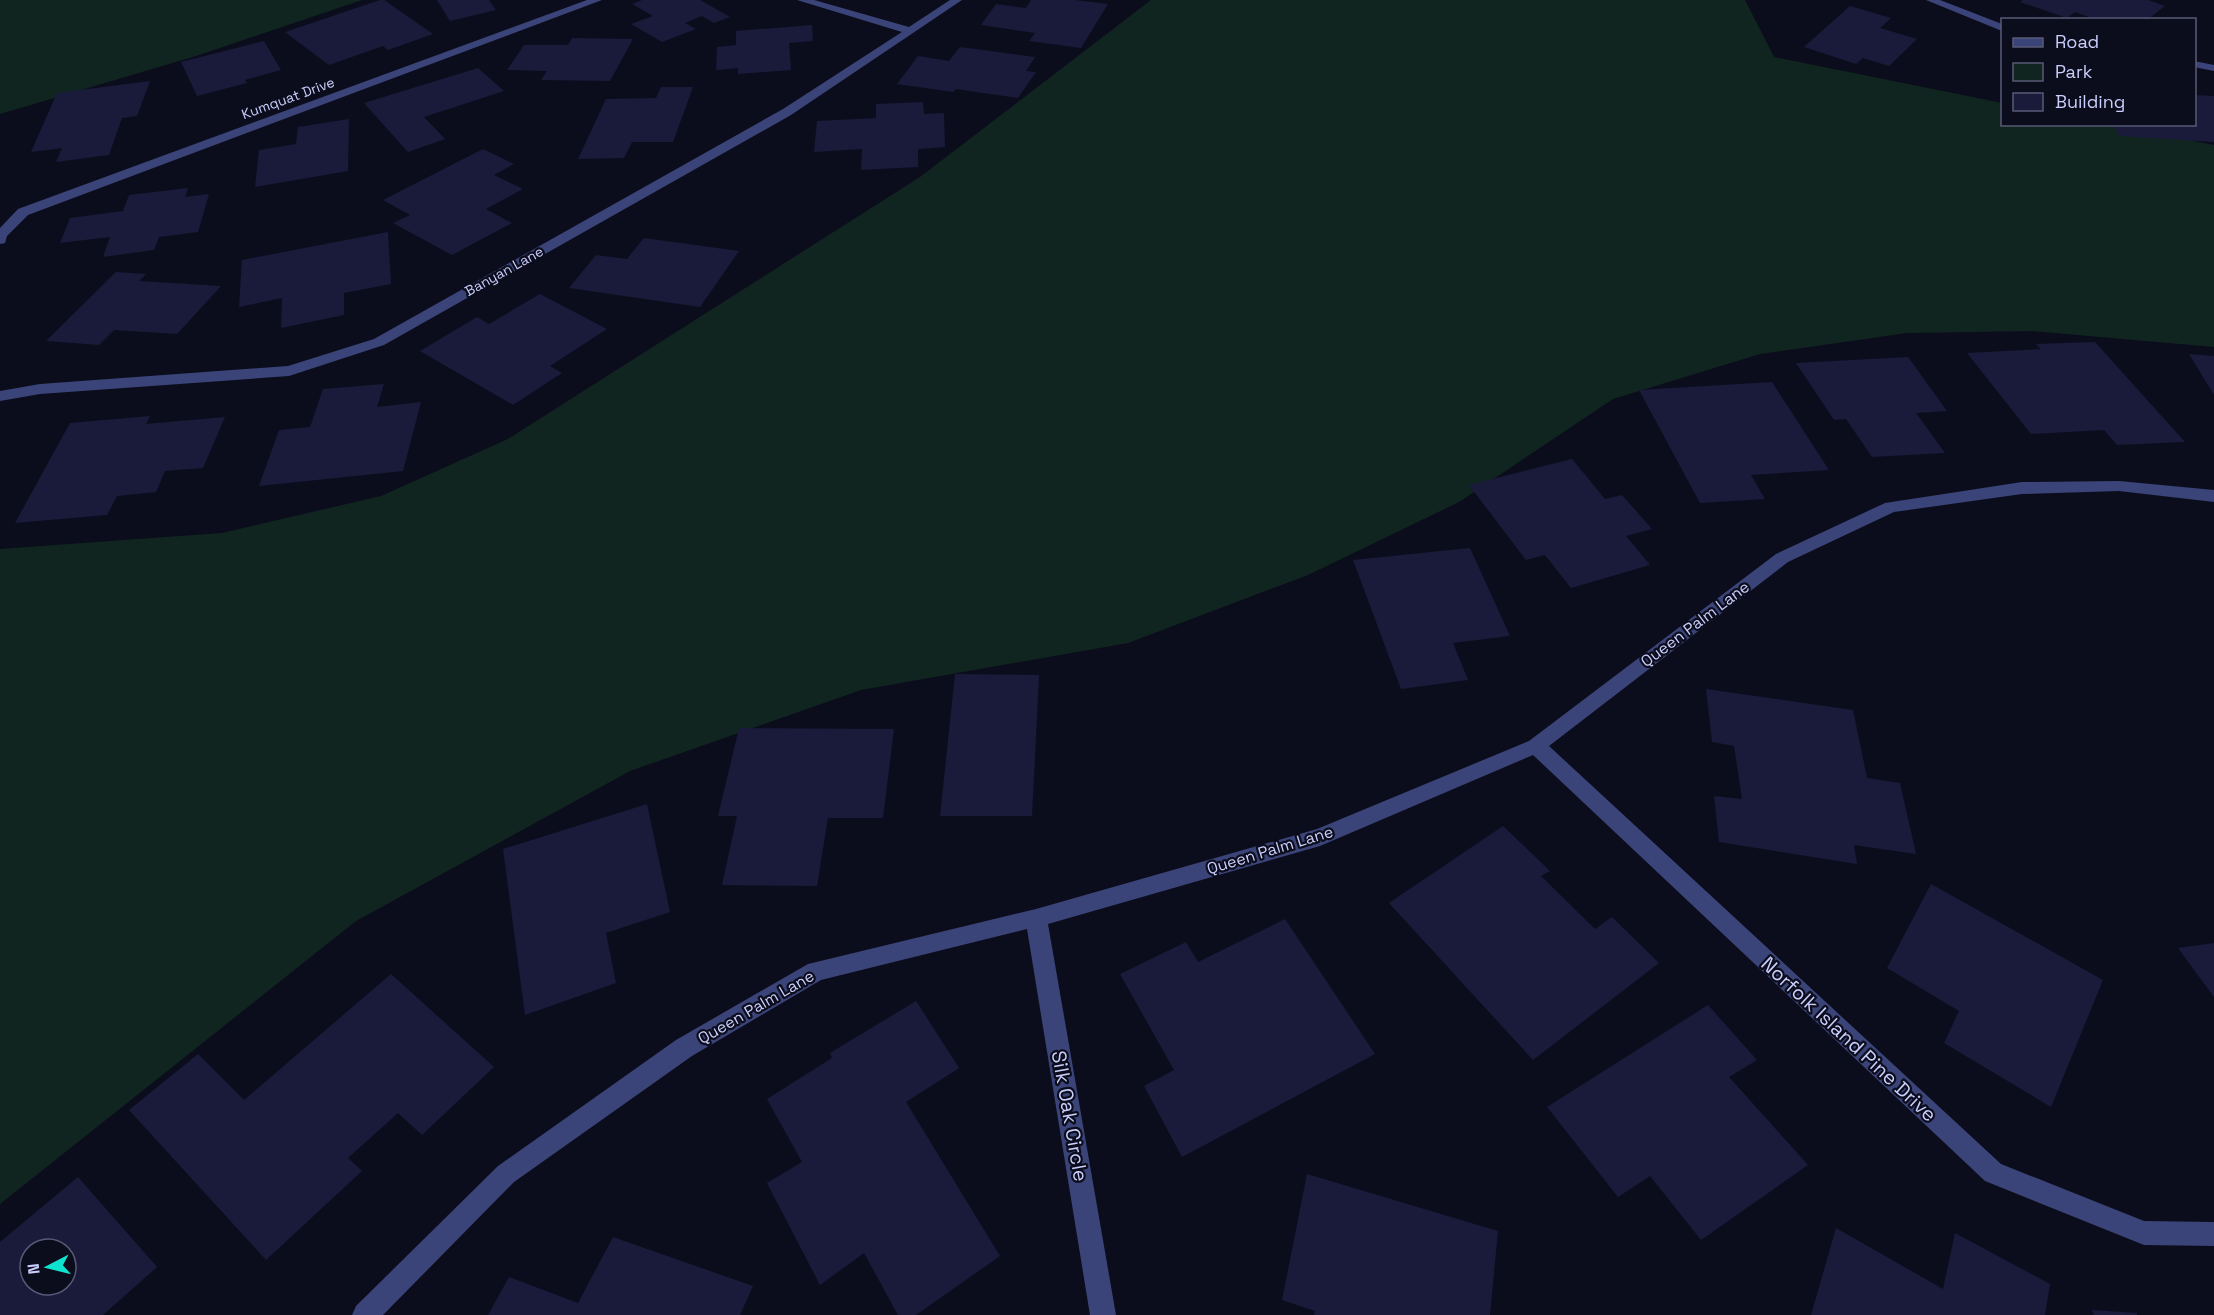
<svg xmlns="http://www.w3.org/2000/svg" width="2214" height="1315" font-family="'Space Grotesk',sans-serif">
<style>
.green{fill:#102520}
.building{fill:#1a1a3b;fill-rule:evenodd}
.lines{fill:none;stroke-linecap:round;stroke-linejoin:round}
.minor{fill:#3a4478;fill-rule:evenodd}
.labels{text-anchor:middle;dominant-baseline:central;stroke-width:4.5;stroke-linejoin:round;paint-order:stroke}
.far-street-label{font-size:14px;fill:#cacefc;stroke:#0c0d1c}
.street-label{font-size:16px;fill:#cacefc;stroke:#0c0d1c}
.near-street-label{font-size:20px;fill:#cacefc;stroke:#0c0d1c}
</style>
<rect width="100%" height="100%" fill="#0c0d1c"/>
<g class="green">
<path d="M0,0H362L196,56L0,114Z"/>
<path d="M1151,0H1745L1774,57L2002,103V124L2111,125L2214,145V347L2032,331L1907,333L1760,354L1613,399L1459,502L1308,575L1128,643L861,690L630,771L356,921L0,1204V549L222,533L381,496L508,439L920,177Z"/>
</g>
<g class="building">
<path d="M380,0H384L433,34L388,50L383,46L329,65L285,32Z"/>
<path d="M437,0H489L496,10L450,21Z"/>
<path d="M642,0H700L730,17L714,23L702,16L685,23L696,29L662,42L631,24L653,16L632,4Z"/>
<path d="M1031,0H1075L1108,4L1081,48L1029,41L1035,33L981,25L996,4L1026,8Z"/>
<path d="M2023,0H2148L2165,6L2147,20H2097L2075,12L2067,18L2020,2Z"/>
<path d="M1850,6L1891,18L1880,28L1917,39L1889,66L1863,58L1856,64L1804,47Z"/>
<path d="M812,25L813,41L789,43L791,70L738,74V68L716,70L717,47L736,45V31Z"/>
<path d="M572,38L633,39L610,81L541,80L547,71L507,70L524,45H568Z"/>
<path d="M264,41L281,70L245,80L247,83L197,96L181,62Z"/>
<path d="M960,47L1035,57L1026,71L1036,72L1018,98L956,89L953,92L897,84L918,56L949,61Z"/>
<path d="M478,68L504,91L424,117L445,139L408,152L364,103Z"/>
<path d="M150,81L137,116L122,118L109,155L56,162L62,148L31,152L57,93Z"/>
<path d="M661,87H693L673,142H632L624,158L578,159L606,99L656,98Z"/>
<path d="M2194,95L2214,96V142L2120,136L2112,124H2194Z"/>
<path d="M923,102L924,114L944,113L945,147L918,149V167L861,170L862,149L814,152L817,121L876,118V104Z"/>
<path d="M349,119L348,171L255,187L259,150L296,144L298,127Z"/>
<path d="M483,149L514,164L494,175L523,189L486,209L512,223L452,255L393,223L410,215L383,200Z"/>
<path d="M188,188L185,197L209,194L198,232L159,237L154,250L103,257L110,237L60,243L70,218L123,211L129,195Z"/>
<path d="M388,232L391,284L344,293V315L281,328L282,298L239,307L242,260Z"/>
<path d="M644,238L739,251L700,307L569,288L596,255L627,259Z"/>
<path d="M116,272L146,274L139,281L221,286L177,334L114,330L99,345L46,341Z"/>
<path d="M540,294L607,329L550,366L562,373L513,405L420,351L477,317L489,324Z"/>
<path d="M2095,342L2185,442L2117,445L2104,430L2031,434L1967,353L2041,349L2036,344Z"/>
<path d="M2189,354L2214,356V395Z"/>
<path d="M1908,357L1947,411L1916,413L1945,453L1872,457L1846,419L1834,420L1796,363Z"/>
<path d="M1772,382L1829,470L1751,475L1765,499L1700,503L1639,390Z"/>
<path d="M384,384L377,407L421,402L403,471L259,486L279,430L310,427L323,389Z"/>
<path d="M150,416L146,424L225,417L203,468L165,471L156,492L117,496L107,515L15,523L70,423Z"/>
<path d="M1572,459L1605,499L1622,495L1652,529L1626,536L1650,565L1571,588L1545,555L1526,560L1469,485Z"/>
<path d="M1470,548L1510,636L1453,643L1468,680L1401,689L1353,560Z"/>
<path d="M955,674L1039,675L1032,816H940Z"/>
<path d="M1706,689L1853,710L1867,778L1900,783L1916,854L1854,845L1857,864L1719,842L1714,796L1742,799L1734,746L1712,742Z"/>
<path d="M739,728L894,729L883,818H828L817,886L722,885L737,816H718Z"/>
<path d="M647,804L670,912L606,933L616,983L525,1015L503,849Z"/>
<path d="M1503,826L1550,871L1541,876L1595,929L1612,917L1659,963L1533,1060L1389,903Z"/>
<path d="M1931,884L2103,980L2051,1107L1944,1043L1959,1011L1887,968Z"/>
<path d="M1285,919L1375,1054L1182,1157L1144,1086L1174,1070L1120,974L1186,942L1198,962Z"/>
<path d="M2214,943V997L2178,948Z"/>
<path d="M391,974L494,1067L422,1135L398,1113L348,1158L362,1171L266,1260L129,1110L198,1054L244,1100Z"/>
<path d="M916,1001L959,1068L906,1102L1000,1256L916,1315H898L864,1253L820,1285L767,1183L802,1162L767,1099L832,1058L830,1053Z"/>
<path d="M1708,1005L1757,1060L1729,1077L1808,1165L1701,1240L1650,1176L1618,1197L1547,1107Z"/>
<path d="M1307,1174L1498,1231L1490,1315H1314L1315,1311L1282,1300Z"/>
<path d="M78,1177L157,1267L103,1315H0V1242ZM30,1249H66V1285H30Z"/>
<path d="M1836,1228L1943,1289L1955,1233L2050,1284L2045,1315H1811Z"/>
<path d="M613,1237L753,1286L740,1315H488L509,1277L578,1303Z"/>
<path d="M2092,1310L2137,1313V1315H2094Z"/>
</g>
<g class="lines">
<g class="minor">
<path d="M587,0H602L28,215L7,236L5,243L0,244V228L18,209Z"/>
<path d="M797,0H814L909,27L950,0H962L791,115L384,345L289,376L40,394L0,401V391L40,384L288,366L374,339L783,109L902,32Z"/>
<path d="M1926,0H1940L2002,24V31Z"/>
<path d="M2194,61L2214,65V71L2194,67Z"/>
<path d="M2119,481L2214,490V502L2119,491L2022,494L1894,512L1788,562L1549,746L2001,1164L2144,1221L2214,1222V1246L2144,1245L1985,1181L1533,755L1320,846L1048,924L1116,1315H1090L1027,929L821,980L692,1056L514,1182L383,1315H352L356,1306L498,1166L676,1040L808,964L1036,909L1317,829L1529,741L1776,554L1885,503L2022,482Z"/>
</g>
</g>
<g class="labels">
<g class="far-street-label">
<text transform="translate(288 98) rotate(-20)">Kumquat Drive</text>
<text transform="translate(504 271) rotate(-29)">Banyan Lane</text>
</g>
<g class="street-label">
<text transform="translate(1695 624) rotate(-37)">Queen Palm Lane</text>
<text transform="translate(1270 850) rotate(-17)">Queen Palm Lane</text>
<text transform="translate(756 1007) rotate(-30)">Queen Palm Lane</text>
</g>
<g class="near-street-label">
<text transform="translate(1849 1039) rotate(43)">Norfolk Island Pine Drive</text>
<text transform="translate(1070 1116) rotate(80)">Silk Oak Circle</text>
</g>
</g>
<rect x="2001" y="18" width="195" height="108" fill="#0c0d1c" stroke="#585a76" stroke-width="1.5"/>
<rect x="2013" y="38" width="30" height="9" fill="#3a4478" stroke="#585a76" stroke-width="1.5"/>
<text x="2055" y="48" font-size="18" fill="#cacefc">Road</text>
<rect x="2013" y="63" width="30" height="18" fill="#102520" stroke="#585a76" stroke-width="1.5"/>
<text x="2055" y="78" font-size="18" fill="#cacefc">Park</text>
<rect x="2013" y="93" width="30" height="18" fill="#1a1a3b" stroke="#585a76" stroke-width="1.5"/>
<text x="2055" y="108" font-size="18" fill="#cacefc">Building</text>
<g transform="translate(48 1267) rotate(263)"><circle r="28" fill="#0c0d1c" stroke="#585a76" stroke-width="1.5"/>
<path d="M0-4.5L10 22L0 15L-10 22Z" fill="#0fe3d0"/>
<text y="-9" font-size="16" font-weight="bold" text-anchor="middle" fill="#cacefc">N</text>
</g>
</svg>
